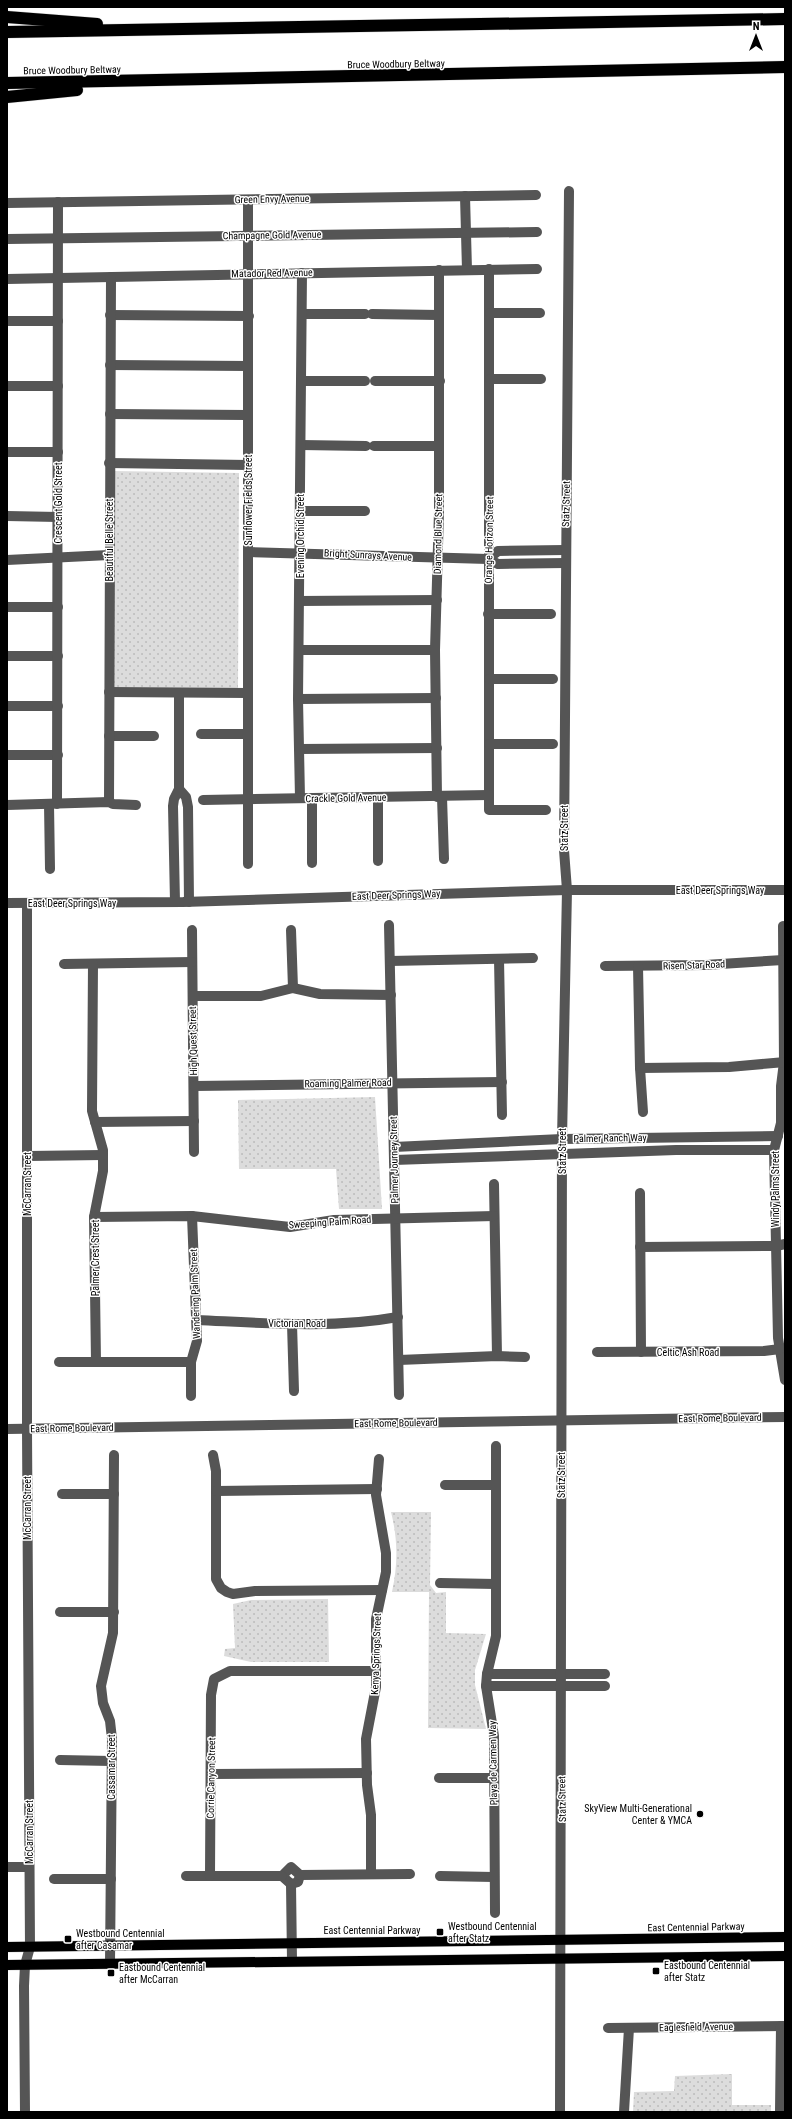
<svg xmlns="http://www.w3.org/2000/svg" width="792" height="2119" font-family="'Roboto Condensed',sans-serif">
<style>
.park{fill:url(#park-dots)}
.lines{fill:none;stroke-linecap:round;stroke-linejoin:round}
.major-casing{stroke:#dbdbdb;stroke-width:11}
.highway-casing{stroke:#dbdbdb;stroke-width:13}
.minor{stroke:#555;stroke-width:10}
.major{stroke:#000;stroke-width:10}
.highway{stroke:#000;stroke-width:12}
.poi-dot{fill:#000;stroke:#fff;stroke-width:1.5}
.labels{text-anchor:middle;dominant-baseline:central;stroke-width:3;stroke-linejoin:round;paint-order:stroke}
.street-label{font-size:10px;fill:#000;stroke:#fff}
.poi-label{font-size:10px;fill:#000;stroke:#fff;text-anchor:start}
</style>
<defs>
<pattern id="park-dots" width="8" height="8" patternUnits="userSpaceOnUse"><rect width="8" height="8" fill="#dcdcdc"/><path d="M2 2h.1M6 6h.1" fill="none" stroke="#bbb" stroke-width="1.8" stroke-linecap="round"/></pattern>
</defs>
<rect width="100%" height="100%" fill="#fff"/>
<g class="park">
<path d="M113,471L239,473L238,689H112Z"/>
<path d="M375,1097L382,1209H339L336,1169H239L238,1100Z"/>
<path d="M391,1512H431L430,1585L436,1593L446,1592V1633L486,1634L475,1670V1685L486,1729L428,1728L429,1592H392C398,1564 398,1540 391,1512Z"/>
<path d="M328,1599L329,1662H251L224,1656L225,1649L235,1648L233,1604L251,1600Z"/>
<path d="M732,2074V2105H771V2112H633L634,2092L674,2091L675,2076Z"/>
</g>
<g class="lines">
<defs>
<g id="major">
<path d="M7,1947L785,1937"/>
<path d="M7,1965L785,1956"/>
</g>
<g id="highway">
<path d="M7,17L97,24"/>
<path d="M7,32L785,19"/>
<path d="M7,83L785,67"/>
<path d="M7,97L77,90"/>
</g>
</defs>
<use href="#major" class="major-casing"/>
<use href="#highway" class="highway-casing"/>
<g class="minor">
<path d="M465,196L467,270"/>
<path d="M7,203L536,195"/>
<path d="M7,239L537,232"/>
<path d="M489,269V810H546"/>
<path d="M7,279L537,269"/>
<path d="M490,313H540"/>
<path d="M302,314H365"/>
<path d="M372,314L439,315"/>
<path d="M110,315L249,316"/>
<path d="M7,321H58"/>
<path d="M110,365L248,366"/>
<path d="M490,379H541"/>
<path d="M301,381H365"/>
<path d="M375,381H440"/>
<path d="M7,386H58"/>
<path d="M110,414L247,415"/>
<path d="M301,445L366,446"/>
<path d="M374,446H439"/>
<path d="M7,452H58"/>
<path d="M109,463L248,465"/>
<path d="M300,511H365"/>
<path d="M7,516L58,517"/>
<path d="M248,552L488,559L498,564L565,563"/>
<path d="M488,559L498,551L565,550"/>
<path d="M7,560L109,555"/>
<path d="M299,601L437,600"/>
<path d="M7,607H58"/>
<path d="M488,614H551"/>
<path d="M299,650H435"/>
<path d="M7,656H58"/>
<path d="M489,679H553"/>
<path d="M109,692L248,693"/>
<path d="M298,699L436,698"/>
<path d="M7,706H58"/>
<path d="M201,734H248"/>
<path d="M109,736H154"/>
<path d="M489,744H553"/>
<path d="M299,749L437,748"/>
<path d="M7,755H58"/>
<path d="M179,789L186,797L188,807L189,902"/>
<path d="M437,797L435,650L439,511V270"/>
<path d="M442,797L444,859"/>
<path d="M300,798L298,699L302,273"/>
<path d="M378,798V861"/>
<path d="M312,799V863"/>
<path d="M203,800L489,795"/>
<path d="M109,802L111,277"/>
<path d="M49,804L50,869"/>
<path d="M57,804L58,202"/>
<path d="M7,805L109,802L113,804L136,805"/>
<path d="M248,864V200"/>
<path d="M175,902L173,806L174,799L179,789V693"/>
<path d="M7,903L183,902L567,890H785"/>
<path d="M389,925L399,1395"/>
<path d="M783,926L784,1062L781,1086V1123L774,1150L778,1338L785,1380"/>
<path d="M192,930L194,1152"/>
<path d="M291,930L293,988"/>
<path d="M499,959L502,1115"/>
<path d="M390,961L533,958"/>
<path d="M64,964L192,962"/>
<path d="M93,964L92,1111L103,1150V1171L94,1217L96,1362"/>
<path d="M605,966L705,965L783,960"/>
<path d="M638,966L640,1068L643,1112"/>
<path d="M193,996H261L293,988L320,994L391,995"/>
<path d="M640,1068L729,1067L785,1062"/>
<path d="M194,1086L502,1082"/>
<path d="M95,1122L194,1121"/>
<path d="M394,1147L562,1139L778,1136"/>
<path d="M28,1156L103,1155"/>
<path d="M394,1160L676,1150H774"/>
<path d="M494,1184L497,1356"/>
<path d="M640,1193L641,1352"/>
<path d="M94,1217L192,1216L290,1227L334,1220L494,1216"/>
<path d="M640,1247L776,1246L785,1244"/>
<path d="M197,1320C263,1323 332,1329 398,1317"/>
<path d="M292,1324L294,1391"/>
<path d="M597,1352L764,1351L780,1349"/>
<path d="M399,1360L497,1356L525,1357"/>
<path d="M59,1362H191"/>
<path d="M191,1396V1362L197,1341L192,1216"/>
<path d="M7,1429L785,1417"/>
<path d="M213,1455L216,1471V1579L221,1588L227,1592L233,1594L255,1591L382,1590"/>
<path d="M445,1485H496"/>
<path d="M216,1491L377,1489"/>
<path d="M62,1494H114"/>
<path d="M440,1583L496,1584"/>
<path d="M60,1612H114"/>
<path d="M487,1674H605"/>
<path d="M486,1686H605"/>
<path d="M60,1760L111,1761"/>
<path d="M212,1774L367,1773"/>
<path d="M439,1778H494"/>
<path d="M7,1867H29"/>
<path d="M291,1867L300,1875L298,1882L291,1884L282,1876Z"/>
<path d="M371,1874V1815L367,1785L366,1739L376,1687V1619L386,1572V1553L376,1495L379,1459"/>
<path d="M300,1875L410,1874"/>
<path d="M186,1876H282"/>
<path d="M210,1876L211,1695L214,1679L230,1671H376"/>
<path d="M440,1876L494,1877"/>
<path d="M54,1879H111"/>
<path d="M291,1884L292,1961"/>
<path d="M495,1913L494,1736L486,1686L487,1674L496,1636V1446"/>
<path d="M110,1963L112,1739L110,1721L103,1703L101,1686L113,1633L114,1455"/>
<path d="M608,2028L785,2026"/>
<path d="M25,2112L24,1986L25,1965L30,1947L27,1429V903"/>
<path d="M560,2112L562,1139L567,890L564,850L569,191"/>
<path d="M624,2112L629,2028"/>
<path d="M780,2112L781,2026"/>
</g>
<use href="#major" class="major"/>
<use href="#highway" class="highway"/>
</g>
<g class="poi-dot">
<circle cx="700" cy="1814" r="4"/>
<rect x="436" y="1928" width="8" height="8" rx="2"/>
<rect x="64" y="1935" width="8" height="8" rx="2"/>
<rect x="652" y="1967" width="8" height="8" rx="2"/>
<rect x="107" y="1969" width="8" height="8" rx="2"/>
</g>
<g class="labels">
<g class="street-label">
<text transform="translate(396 64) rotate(-1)">Bruce Woodbury Beltway</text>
<text transform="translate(72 70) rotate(-1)">Bruce Woodbury Beltway</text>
<text transform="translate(272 199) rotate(-1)">Green Envy Avenue</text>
<text transform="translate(272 235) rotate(-1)">Champagne Gold Avenue</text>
<text transform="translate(272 273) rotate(-1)">Matador Red Avenue</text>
<text transform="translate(248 500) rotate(-90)">Sunflower Fields Street</text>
<text transform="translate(58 503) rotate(-90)">Crescent Gold Street</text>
<text transform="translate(566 504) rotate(-89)">Statz Street</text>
<text transform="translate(438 534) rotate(-89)">Diamond Blue Street</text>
<text transform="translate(300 536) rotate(-90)">Evening Orchid Street</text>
<text transform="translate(109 540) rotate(-90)">Beautiful Belle Street</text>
<text transform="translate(489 540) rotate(-89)">Orange Horizon Street</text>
<text transform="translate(368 555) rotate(3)">Bright Sunrays Avenue</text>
<text transform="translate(346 798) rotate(-1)">Crackle Gold Avenue</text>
<text transform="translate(564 828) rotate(-90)">Statz Street</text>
<text x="720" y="890">East Deer Springs Way</text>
<text transform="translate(396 895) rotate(-2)">East Deer Springs Way</text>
<text x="72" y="903">East Deer Springs Way</text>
<text transform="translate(694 965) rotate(-2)">Risen Star Road</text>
<text transform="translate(193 1041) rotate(-91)">High Quest Street</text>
<text transform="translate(348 1083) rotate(-1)">Roaming Palmer Road</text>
<text transform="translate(610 1138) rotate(-1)">Palmer Ranch Way</text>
<text transform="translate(562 1151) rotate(-90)">Statz Street</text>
<text transform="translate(394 1160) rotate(-91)">Palmer Journey Street</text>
<text transform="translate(27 1184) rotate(-90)">McCarran Street</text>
<text transform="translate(775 1189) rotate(-90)">Windy Palms Street</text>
<text transform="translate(330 1222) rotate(-4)">Sweeping Palm Road</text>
<text transform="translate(95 1258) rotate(-90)">Palmer Crest Street</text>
<text transform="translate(195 1294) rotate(-92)">Wandering Palm Street</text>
<text x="297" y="1323">Victorian Road</text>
<text x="688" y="1352">Celtic Ash Road</text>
<text transform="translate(720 1418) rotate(-1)">East Rome Boulevard</text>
<text transform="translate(396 1423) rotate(-1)">East Rome Boulevard</text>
<text transform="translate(72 1428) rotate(-1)">East Rome Boulevard</text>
<text transform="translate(561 1475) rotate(-90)">Statz Street</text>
<text transform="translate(27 1508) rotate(-90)">McCarran Street</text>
<text transform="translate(376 1654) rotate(-88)">Kenya Springs Street</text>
<text transform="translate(493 1763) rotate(-91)">Playa de Carmen Way</text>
<text transform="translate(111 1767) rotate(-90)">Cassamar Street</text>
<text transform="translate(211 1778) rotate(-89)">Corrie Canyon Street</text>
<text transform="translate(562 1799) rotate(-91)">Statz Street</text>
<text transform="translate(29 1832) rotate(-90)">McCarran Street</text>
<text transform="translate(696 1927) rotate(-1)">East Centennial Parkway</text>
<text x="372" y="1930">East Centennial Parkway</text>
<text transform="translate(696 2027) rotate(-1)">Eaglesfield Avenue</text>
</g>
<g class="poi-label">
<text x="692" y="1808" text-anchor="end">SkyView Multi-Generational<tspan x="692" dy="12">Center &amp; YMCA</tspan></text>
<text x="448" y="1926">Westbound Centennial<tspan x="448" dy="12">after Statz</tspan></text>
<text x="76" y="1933">Westbound Centennial<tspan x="76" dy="12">after Casamar</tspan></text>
<text x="664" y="1965">Eastbound Centennial<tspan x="664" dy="12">after Statz</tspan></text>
<text x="119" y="1967">Eastbound Centennial<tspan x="119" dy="12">after McCarran</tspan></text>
</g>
</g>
<rect width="792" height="2119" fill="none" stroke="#000000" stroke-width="16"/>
<g transform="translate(756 36)" stroke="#ffffff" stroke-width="3" paint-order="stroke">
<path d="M0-3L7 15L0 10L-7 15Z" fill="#000000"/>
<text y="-6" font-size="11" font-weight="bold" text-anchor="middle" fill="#000000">N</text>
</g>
</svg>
